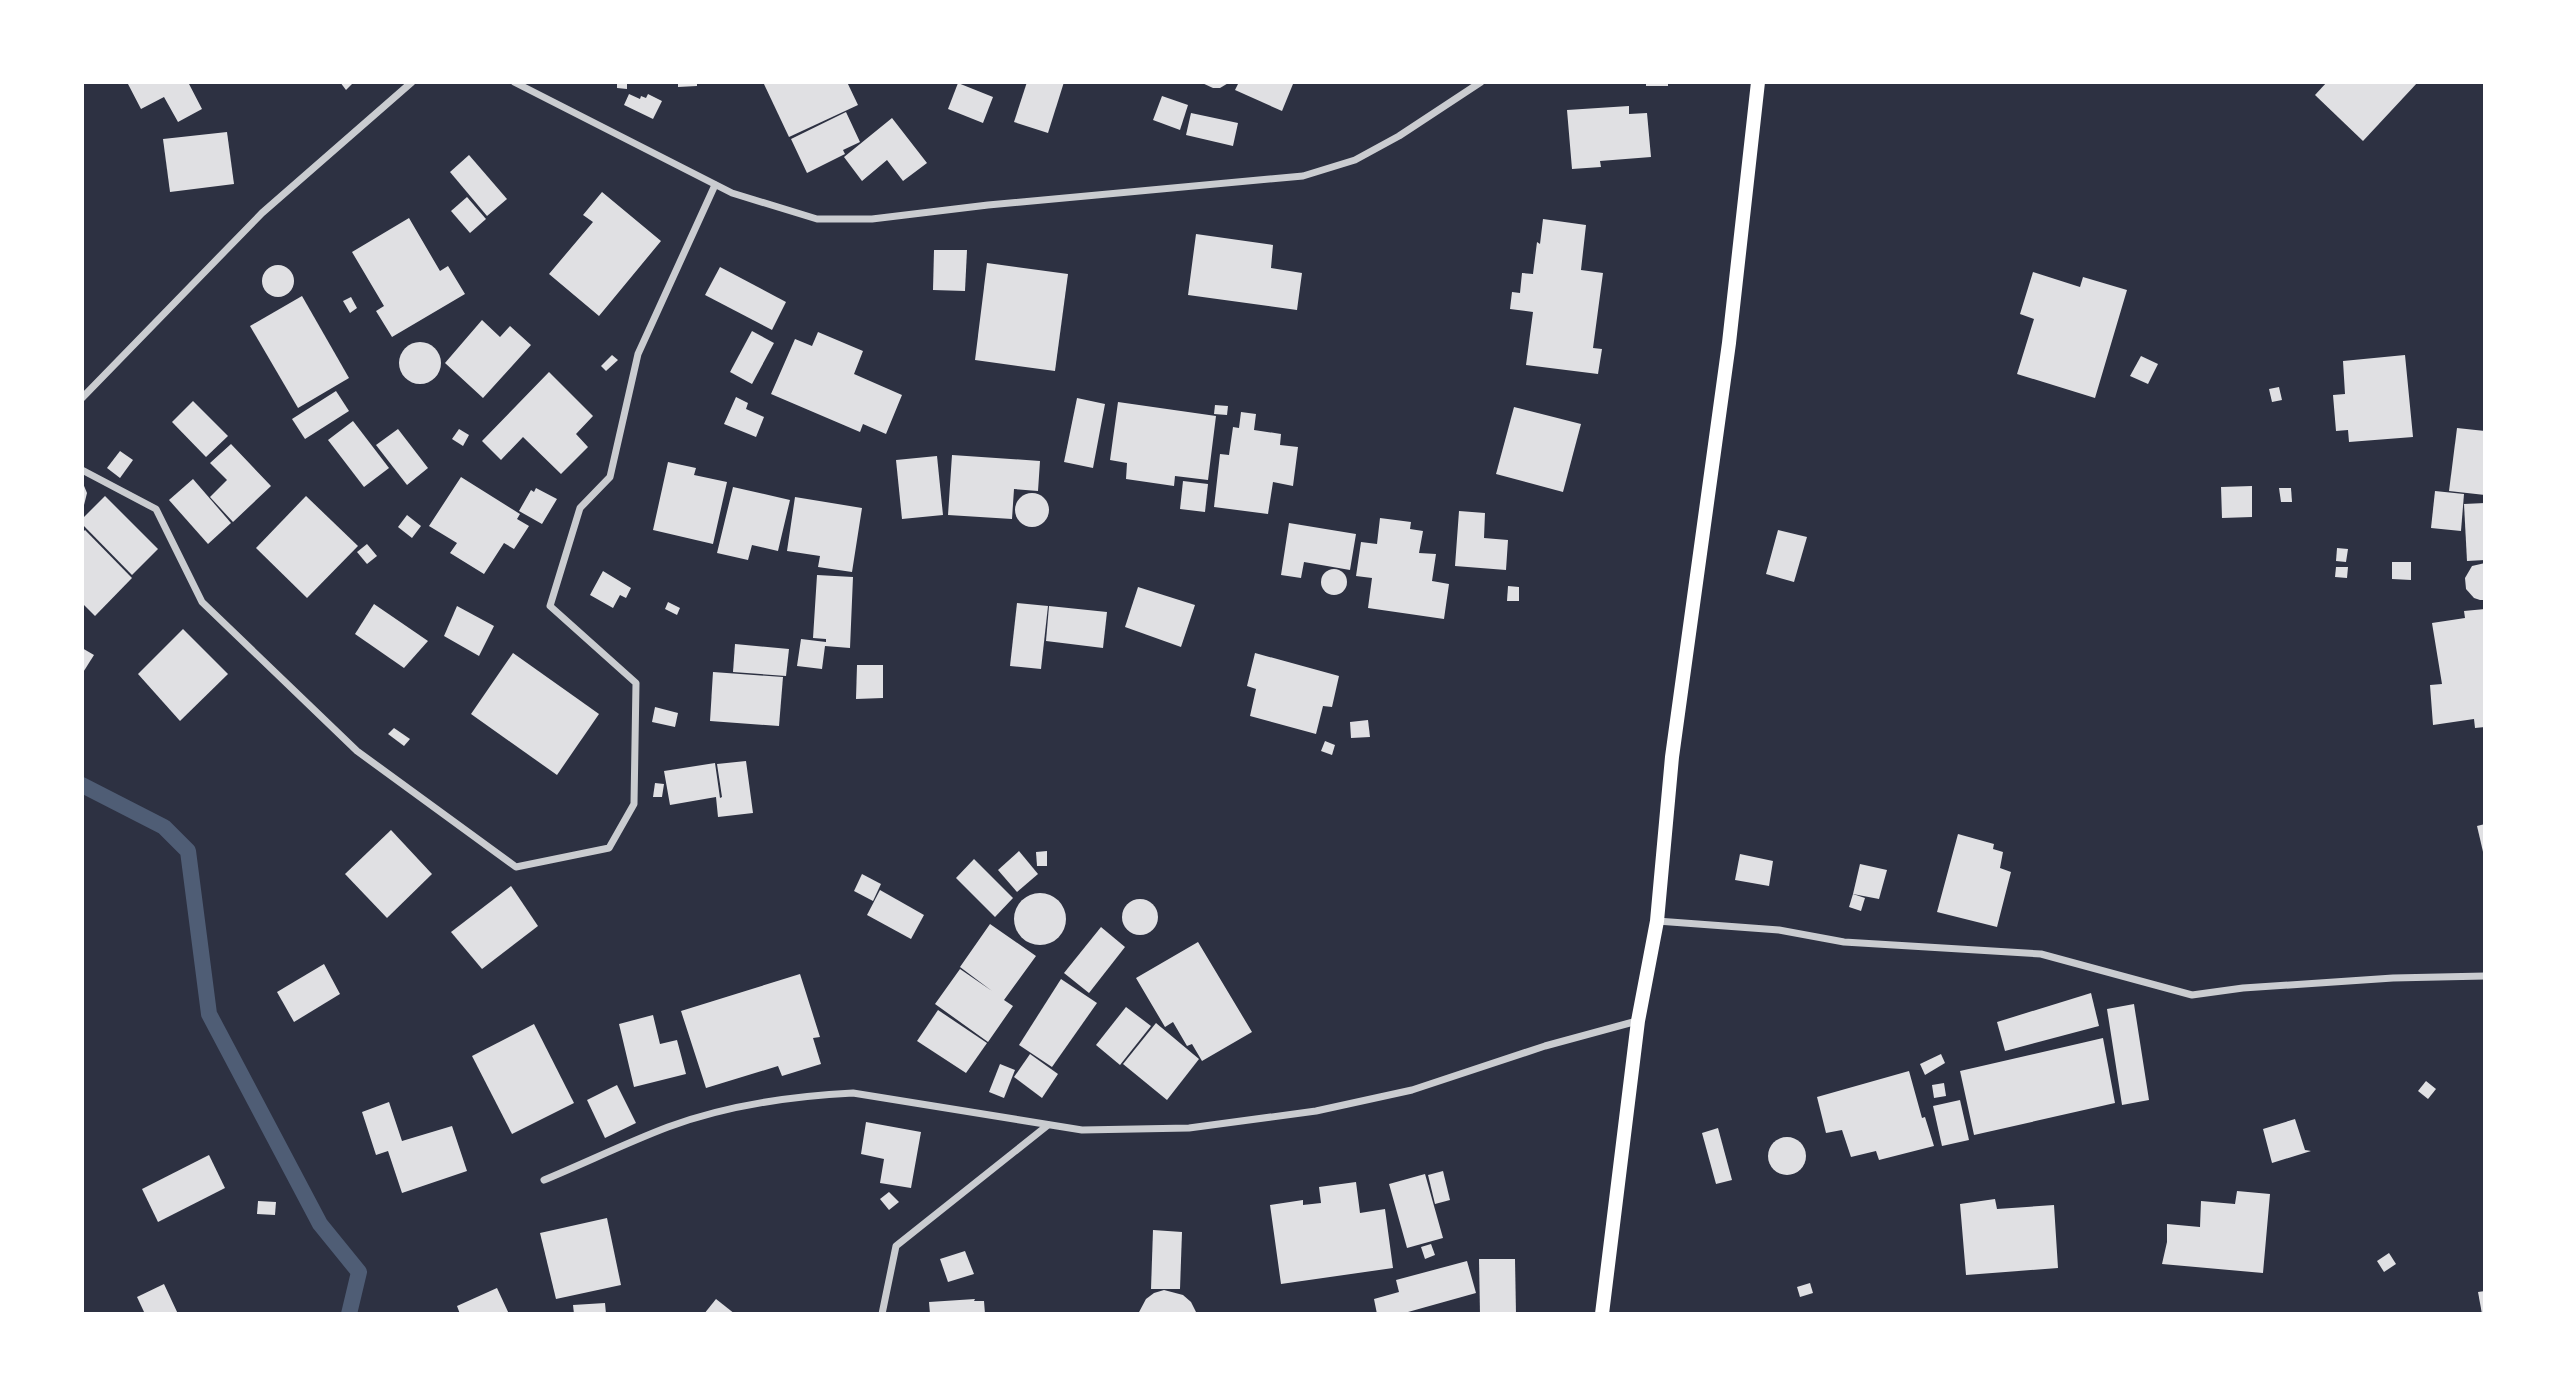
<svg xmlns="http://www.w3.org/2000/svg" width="2567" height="1396" font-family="'Roboto Condensed',sans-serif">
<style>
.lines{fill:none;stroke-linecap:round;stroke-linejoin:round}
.stream{stroke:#4f5d75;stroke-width:16}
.building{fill:#e0e0e3}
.minor{stroke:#caccd0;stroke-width:7}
.secondary{stroke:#fff;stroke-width:14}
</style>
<rect width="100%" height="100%" fill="#2d3142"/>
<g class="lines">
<path class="stream" d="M82,785L164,827L188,851L209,1014L320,1224L359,1272L349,1314"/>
</g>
<g class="building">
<path d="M132,82H188L202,109L178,122L164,97L141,109L128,84Z"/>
<path d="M340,82H354L346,90Z"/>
<path d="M617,82H627V89L617,88Z"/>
<path d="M678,82H697V86L678,87Z"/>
<path d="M763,82H847L858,105L789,137Z"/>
<path d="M1027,82H1064L1048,133L1014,122Z"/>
<path d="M1200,82H1230L1220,88H1213Z"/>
<path d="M1239,82H1290L1293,84L1282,111L1235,90Z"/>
<rect x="1646" y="82" width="22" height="4"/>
<path d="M2327,82H2418L2363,141L2315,95Z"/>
<path d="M958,83L993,97L983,123L948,109Z"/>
<path d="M629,94L640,99L641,96L646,98L648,94L662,101L653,119L624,105Z"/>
<path d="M1162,96L1188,105L1180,130L1153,120Z"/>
<path d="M1629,106V114L1647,113L1651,157L1600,161L1601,167L1572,169L1567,110Z"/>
<path d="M846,112L860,142L843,150L845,154L807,173L791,139Z"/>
<path d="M1191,113L1238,123L1233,146L1186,135Z"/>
<path d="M892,118L927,163L903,181L887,160L862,181L844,157Z"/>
<path d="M227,132L234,184L170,192L163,139Z"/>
<path d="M469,155L507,199L487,216L450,172Z"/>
<path d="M602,192L661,241L599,316L549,274L593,222L583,215Z"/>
<path d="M467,197L486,219L470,233L451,211Z"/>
<path d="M409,218L440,271L448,266L465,294L392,337L376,311L384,306L352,252Z"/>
<path d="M1543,219L1586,225L1581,270L1603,273L1593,348L1602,349L1598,374L1526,365L1533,312L1510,309L1512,292L1520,293L1522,273L1533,274L1537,242L1540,244Z"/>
<path d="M1196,234L1273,245L1271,268L1302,273L1297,310L1188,295Z"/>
<path d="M934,250H967L965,291L933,290Z"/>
<path d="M987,263L1068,274L1055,371L975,360Z"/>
<circle cx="278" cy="281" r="16"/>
<path d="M720,267L786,302L772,330L705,295Z"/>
<path d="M2033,272L2080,287L2083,277L2127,290L2095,398L2017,374L2034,319L2020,314Z"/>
<path d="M302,296L349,378L298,408L250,326Z"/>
<path d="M351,297L357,308L350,313L343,301Z"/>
<path d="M482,320L500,337L510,326L531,345L483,398L445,363Z"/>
<path d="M752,331L774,343L752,384L730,372Z"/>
<path d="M818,332L863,351L854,374L902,395L886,434L863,424L860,432L771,394L795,339L812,346Z"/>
<circle cx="420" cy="363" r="21"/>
<path d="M612,355L618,360L606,371L601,366Z"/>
<path d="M2405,355L2413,437L2349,442L2348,430L2336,431L2333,395L2345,394L2343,361Z"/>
<path d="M2141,356L2158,364L2148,384L2130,376Z"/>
<path d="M549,372L593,416L576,434L588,447L561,474L523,437L501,460L482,441Z"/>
<path d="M2279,387L2282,400L2272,402L2269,389Z"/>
<path d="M336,391L349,411L305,439L292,419Z"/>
<path d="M736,397L748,403L746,409L764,417L756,437L724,424Z"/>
<path d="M1077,398L1105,404L1093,468L1064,462Z"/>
<path d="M193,401L228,436L206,457L172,422Z"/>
<path d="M1118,402L1216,416L1208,480L1175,476L1174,486L1126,479L1127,463L1110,460Z"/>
<path d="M1215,405L1228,406L1227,415L1214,414Z"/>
<path d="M1514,407L1581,424L1563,492L1496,474Z"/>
<path d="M1241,412L1256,414L1254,430L1281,434L1280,445L1298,447L1293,486L1273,482L1268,514L1214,507L1220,454L1229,455L1233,427L1239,428Z"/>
<path d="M353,421L389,468L364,487L328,440Z"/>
<path d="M2457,428L2485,431V495L2449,491Z"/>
<path d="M398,429L428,468L407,485L376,445Z"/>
<path d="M459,429L469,435L463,446L452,439Z"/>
<path d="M231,444L271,486L233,522L210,497L227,480L210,463Z"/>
<path d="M120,451L133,460L120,478L107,468Z"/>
<path d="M952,455L1040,461L1038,491L1014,489L1012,519L948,515Z"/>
<path d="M937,456L943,515L902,519L896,460Z"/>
<path d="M668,462L696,468L694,475L727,482L713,544L653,530Z"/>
<path d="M461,477L520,514L517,519L529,526L514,549L504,543L484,574L450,553L457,543L429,526Z"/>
<path d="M193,479L231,523L208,544L169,500Z"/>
<path d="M82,481L87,493L82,513Z"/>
<path d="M1183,481L1208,484L1205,512L1180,509Z"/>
<path d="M2252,486V517L2222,518L2221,487Z"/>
<path d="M733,487L790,500L778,551L752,545L748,560L717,553Z"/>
<path d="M536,488L557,499L542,524L519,511L531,490L534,492Z"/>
<path d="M2279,488H2291L2292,502H2281Z"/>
<path d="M2435,491L2464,494L2461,531L2431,528Z"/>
<circle cx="1032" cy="510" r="17"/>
<path d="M105,496L158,549L132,575L82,524V519Z"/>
<path d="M306,496L358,546L307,598L256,548Z"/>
<path d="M795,497L862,508L852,572L818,567L820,556L787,551Z"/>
<path d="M2485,503V560L2467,561L2464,504Z"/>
<path d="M1459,511L1485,513L1484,538L1508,540L1506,570L1455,566Z"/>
<path d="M407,515L421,526L412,538L398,527Z"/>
<path d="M1380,518L1411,522L1410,529L1423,531L1419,553L1436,554L1432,581L1449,584L1444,619L1368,608L1372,578L1356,576L1361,542L1377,544Z"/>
<path d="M1289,523L1356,534L1350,570L1304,562L1301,578L1281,575Z"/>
<path d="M85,530L132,578L95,616L82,603V533Z"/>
<path d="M1778,530L1807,537L1794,582L1766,574Z"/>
<path d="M367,544L377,556L367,564L357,552Z"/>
<path d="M2337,548L2348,549L2346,562L2336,561Z"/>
<path d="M2392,562H2411V580L2392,579Z"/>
<path d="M2485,563V600H2480L2474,598L2466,589L2465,578L2472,566Z"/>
<path d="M2336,567H2348L2347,578L2335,577Z"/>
<circle cx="1334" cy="582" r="13"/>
<path d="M603,571L631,588L626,598L620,595L613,608L590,595Z"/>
<path d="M817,575L853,577L850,648L825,646L822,669L797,666L801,639L826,642V639L813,638Z"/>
<path d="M1508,586L1519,587V601H1507Z"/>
<path d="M1138,587L1195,605L1181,647L1125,627Z"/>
<path d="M668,602L680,608L677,615L665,609Z"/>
<path d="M1017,603L1048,606L1041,669L1010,666Z"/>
<path d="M374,604L428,641L404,668L355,634Z"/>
<path d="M457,606L494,626L479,656L444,636Z"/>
<path d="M1049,606L1107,612L1103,648L1046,641Z"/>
<path d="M2485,609V727L2475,728L2474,719L2433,725L2430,685L2442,684L2432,623L2465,618L2464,611Z"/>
<path d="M183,629L228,674L180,721L138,674Z"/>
<path d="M735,644L789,649L786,676L733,672Z"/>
<path d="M82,648L94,655L82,674Z"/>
<path d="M513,653L599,714L557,775L471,714Z"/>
<path d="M1255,653L1339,676L1332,707L1323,706L1316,734L1250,716L1256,689L1247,686Z"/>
<path d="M857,665H883V698L856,699Z"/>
<path d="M713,672L783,677L779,726L710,721Z"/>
<path d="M655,707L678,713L675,727L652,722Z"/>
<path d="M1368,720L1370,737L1351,738L1350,722Z"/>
<path d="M394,728L410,739L404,746L388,734Z"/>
<path d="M1325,741L1335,745L1332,755L1321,751Z"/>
<path d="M746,761L753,813L718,817L716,797L670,805L664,771L715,763L720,798L722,797L717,764Z"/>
<path d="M655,783L664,784L662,797H653Z"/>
<path d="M2485,824V856H2484L2477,826Z"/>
<path d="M391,830L432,874L387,918L345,874Z"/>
<path d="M1958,834L1994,844L1993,849L2003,852L2000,868L2011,872L1997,927L1937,912Z"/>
<path d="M1019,851L1038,874L1017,892L998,870Z"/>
<path d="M1047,851V866H1037L1036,852Z"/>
<path d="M1740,854L1773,861L1769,886L1735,880Z"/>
<path d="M974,859L1013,898L995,917L956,878Z"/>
<path d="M1860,864L1887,870L1879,899L1853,894Z"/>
<path d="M862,874L881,884L873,901L854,891Z"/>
<path d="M511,886L538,926L482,969L451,932Z"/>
<path d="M880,890L924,915L911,939L867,915Z"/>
<circle cx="1040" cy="919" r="26"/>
<path d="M1853,894L1865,898L1861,911L1849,907Z"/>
<circle cx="1140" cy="917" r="18"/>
<path d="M990,924L1036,956L1004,1000L1013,1006L988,1042L935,1004L960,969L992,991L960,967Z"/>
<path d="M1101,927L1125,947L1089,993L1064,973Z"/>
<path d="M1198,942L1252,1032L1202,1061L1192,1044L1187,1046L1173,1022L1165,1027L1136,978Z"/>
<path d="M324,964L340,994L294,1022L277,992Z"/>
<path d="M800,974L820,1037L813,1038L821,1064L782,1076L778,1066L706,1088L681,1011Z"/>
<path d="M1061,979L1097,1003L1052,1067L1019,1045Z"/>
<path d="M2091,993L2099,1026L2005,1051L1997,1022Z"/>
<path d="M2134,1004L2149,1100L2122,1105L2107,1009Z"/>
<path d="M1126,1007L1151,1026L1120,1065L1096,1045Z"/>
<path d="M938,1010L987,1043L966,1073L917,1041Z"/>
<path d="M653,1015L660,1044L677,1040L686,1074L634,1087L619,1024Z"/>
<path d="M1156,1023L1199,1059L1167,1100L1123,1064Z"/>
<path d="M534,1024L574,1103L512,1134L472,1056Z"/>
<path d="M2103,1038L2115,1103L1974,1135L1960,1071Z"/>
<path d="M1030,1054L1058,1074L1042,1098L1014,1077Z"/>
<path d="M1941,1054L1945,1063L1925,1075L1920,1064Z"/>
<path d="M1000,1064L1015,1070L1004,1098L989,1092Z"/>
<path d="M1909,1071L1922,1118L1925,1117L1934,1146L1879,1160L1876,1151L1851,1157L1842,1130L1826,1133L1817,1097Z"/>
<path d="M2426,1081L2436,1089L2428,1099L2418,1091Z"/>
<path d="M1944,1083L1946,1096L1934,1098L1932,1085Z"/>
<path d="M617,1085L636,1123L605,1138L587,1100Z"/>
<path d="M1960,1100L1969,1140L1942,1146L1933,1106Z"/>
<path d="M389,1102L402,1141L452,1126L467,1171L402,1193L388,1151L376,1155L362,1112Z"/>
<path d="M2295,1119L2305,1150L2311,1151L2272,1163L2263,1129Z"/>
<path d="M866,1122L921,1132L911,1188L880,1183L884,1159L861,1154Z"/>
<path d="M1718,1128L1732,1180L1716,1184L1702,1133Z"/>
<circle cx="1787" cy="1156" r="19"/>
<path d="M209,1155L225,1188L158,1222L142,1189Z"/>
<path d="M1443,1171L1450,1200L1435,1204L1428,1175Z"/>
<path d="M1425,1174L1443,1238L1407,1248L1389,1184Z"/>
<path d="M1356,1182L1360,1213L1385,1209L1393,1268L1281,1284L1270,1205L1303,1200V1205L1321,1203L1319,1187Z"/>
<path d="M2237,1191L2270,1194L2263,1273L2162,1264L2167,1242V1224L2200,1227L2201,1201L2235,1204Z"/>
<path d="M889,1192L899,1202L889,1210L880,1199Z"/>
<path d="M1995,1199L1997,1209L2054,1205L2058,1268L1966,1275L1960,1204Z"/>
<path d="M258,1201L276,1202L275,1215L257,1214Z"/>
<path d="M607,1218L621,1285L556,1299L540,1233Z"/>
<path d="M1153,1230L1182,1232L1180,1289H1151Z"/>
<path d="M1431,1244L1435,1255L1425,1259L1421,1247Z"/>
<path d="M965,1251L974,1274L948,1282L940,1259Z"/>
<path d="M2389,1253L2396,1264L2384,1272L2377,1261Z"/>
<path d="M1479,1259H1515L1516,1314H1480Z"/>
<path d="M1467,1261L1476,1293L1408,1312L1409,1314H1377L1374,1299L1399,1292L1396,1280Z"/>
<path d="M1810,1283L1813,1293L1800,1297L1797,1287Z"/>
<path d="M164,1284L178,1314H145L137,1297Z"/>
<path d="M497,1288L509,1314H460L457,1306Z"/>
<path d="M1164,1290L1183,1295L1191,1302L1197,1314H1138L1146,1299L1154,1293Z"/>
<path d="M2485,1291V1314H2482L2478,1292Z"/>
<path d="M716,1299L735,1314H704Z"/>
<path d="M975,1299L974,1301H984L985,1314H930L929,1302Z"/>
<path d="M605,1303L606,1314H574L573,1305Z"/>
</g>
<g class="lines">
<g class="minor">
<path d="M514,82L732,193L817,219H872L988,205L1303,176L1355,160L1399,136L1481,82"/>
<path d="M82,398L262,213L412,82"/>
<path d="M82,470L156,509L202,602L357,751L516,867L609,848L634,804L636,683L550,606L580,508L610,477L638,354L715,185"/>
<path d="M1657,921L1779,930L1844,942L2041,954L2192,995L2243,988L2393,978L2485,976"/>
<path d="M544,1180C585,1163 626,1143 668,1127C725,1106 793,1096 853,1093L1082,1130L1189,1128L1316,1111L1412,1090L1545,1046L1637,1021"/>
<path d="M882,1314L896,1246L1048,1125"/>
</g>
<path class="secondary" d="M1602,1314L1638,1021L1657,921L1672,757L1729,343L1758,82"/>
</g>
<rect width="2567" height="1396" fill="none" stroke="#ffffff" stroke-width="168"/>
</svg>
